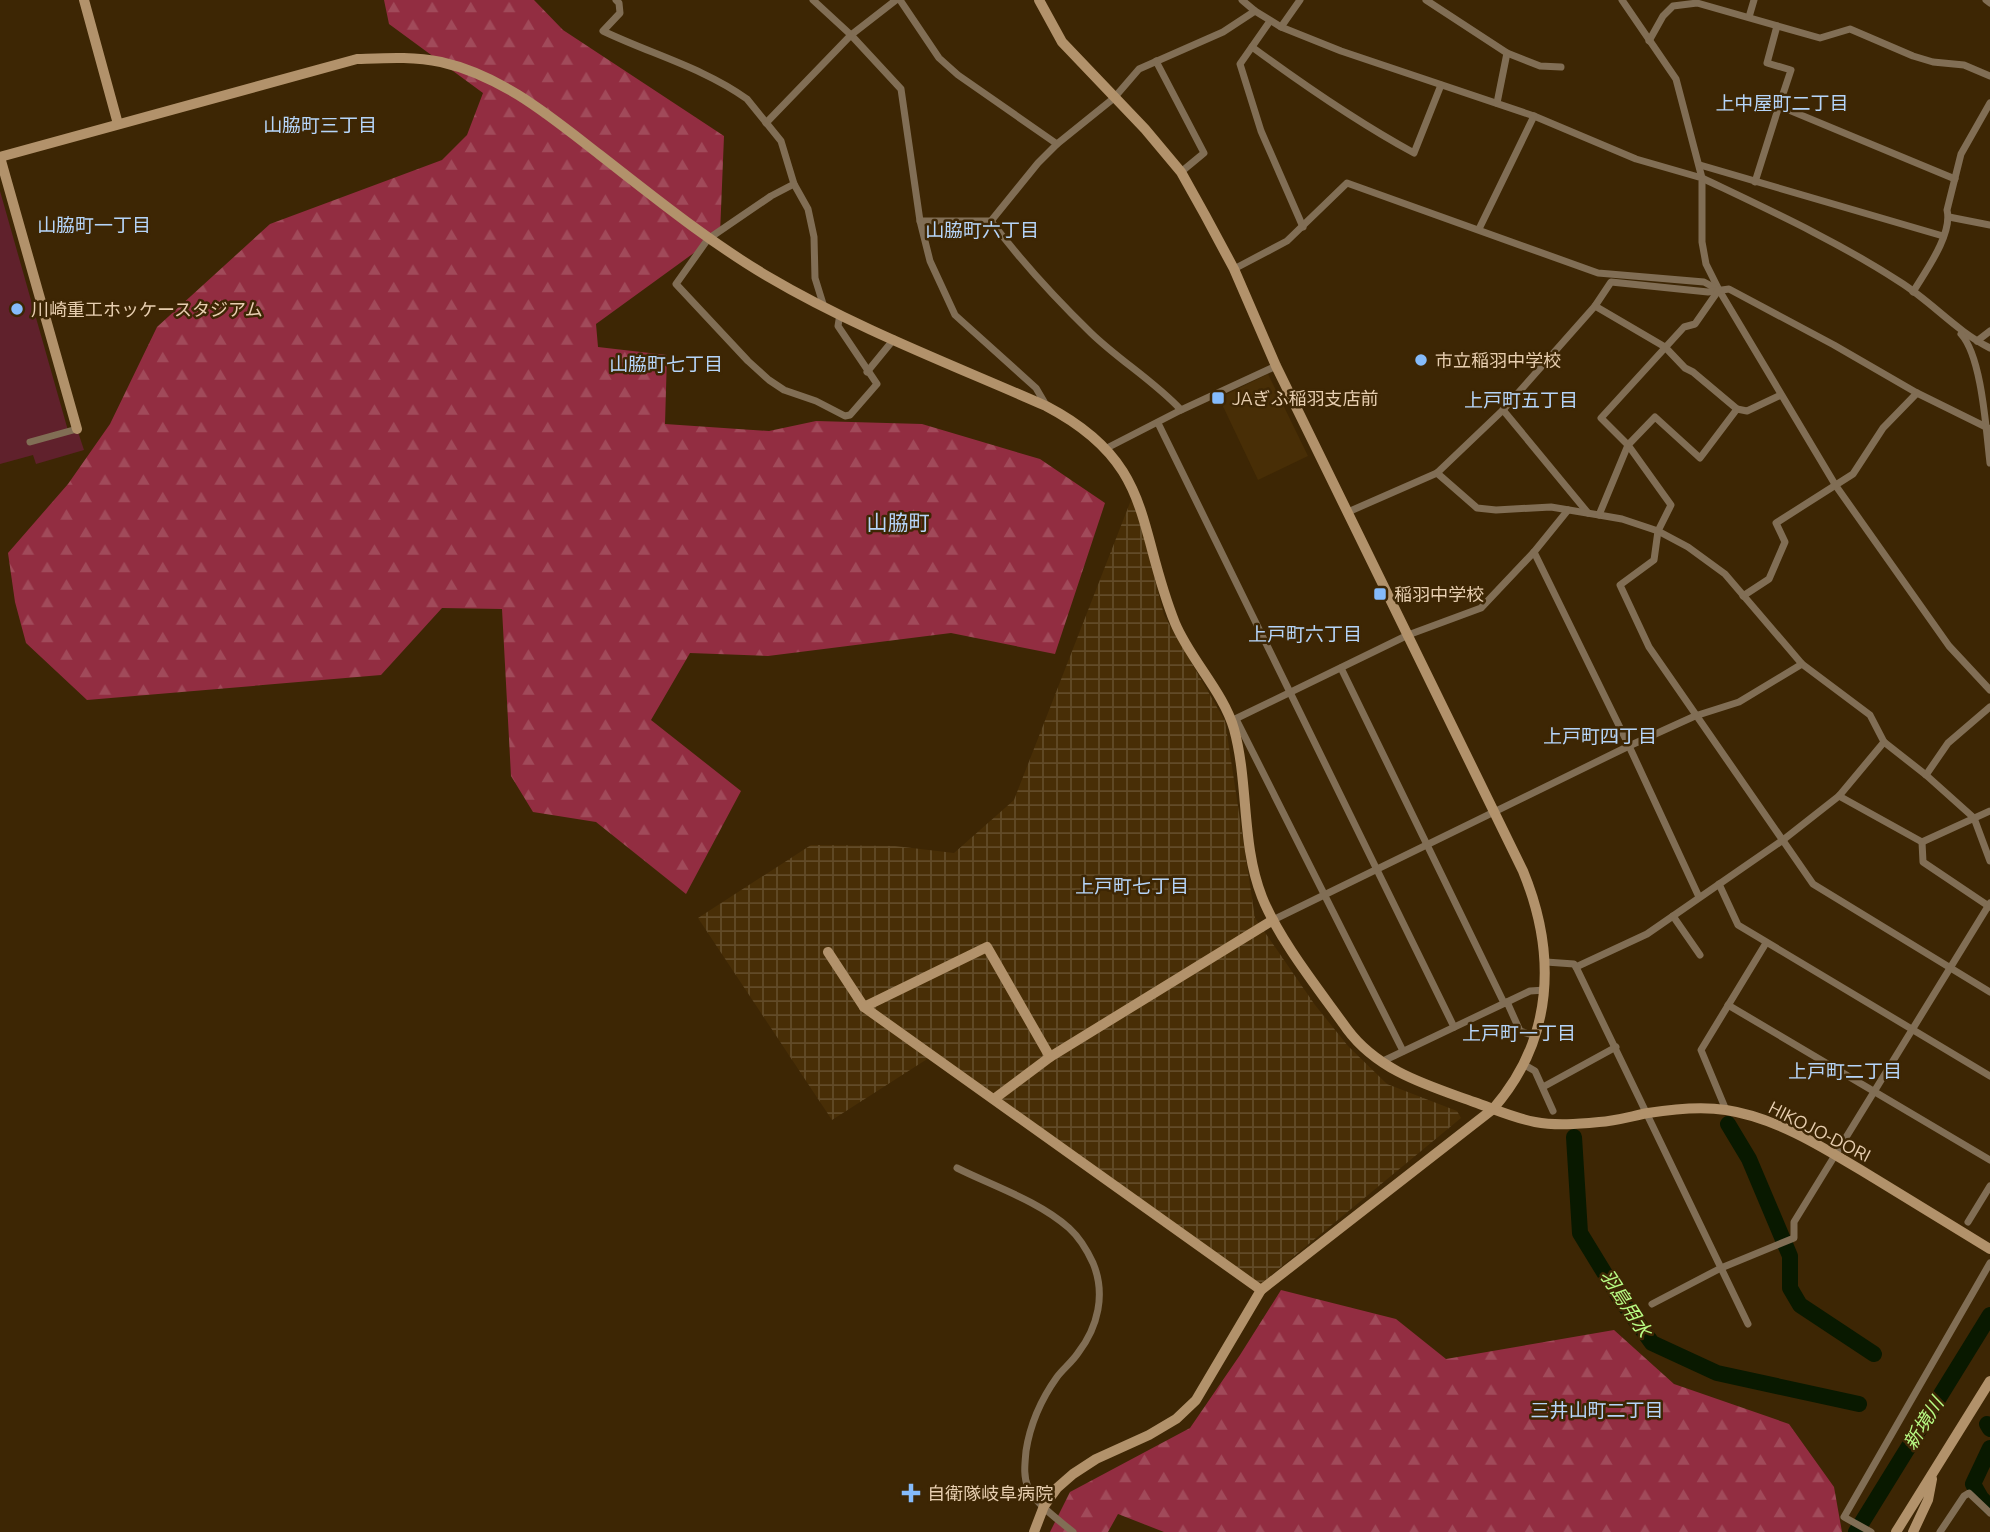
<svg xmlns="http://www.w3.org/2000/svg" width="1990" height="1532" font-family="Ubuntu,'Noto Sans JP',sans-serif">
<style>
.built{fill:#482e06}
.industrial{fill:url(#industrial-grid)}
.forest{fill:url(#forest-firs)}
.pitch{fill:#60212c}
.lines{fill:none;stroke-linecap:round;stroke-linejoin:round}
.river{stroke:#091900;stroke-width:16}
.street{stroke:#816e55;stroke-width:7}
.secondary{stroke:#b2926b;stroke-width:10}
.poi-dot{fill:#85bbfb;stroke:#3d2604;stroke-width:2.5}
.labels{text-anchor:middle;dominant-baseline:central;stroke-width:5;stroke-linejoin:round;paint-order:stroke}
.poi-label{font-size:18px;fill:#e7ceb0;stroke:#3d2604;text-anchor:start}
.street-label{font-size:18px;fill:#e7ceb0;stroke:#3d2604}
.neighbourhood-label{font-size:19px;fill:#b6d5f9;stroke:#3d2604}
.water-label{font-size:19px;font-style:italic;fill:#b8fb84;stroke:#3d2604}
.quarter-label{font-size:21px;fill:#b6d5f9;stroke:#3d2604}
</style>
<defs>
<pattern id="industrial-grid" width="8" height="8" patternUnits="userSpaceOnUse" patternTransform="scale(1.75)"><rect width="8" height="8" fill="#482e06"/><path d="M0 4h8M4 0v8" fill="none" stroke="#624b28"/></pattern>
<pattern id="forest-firs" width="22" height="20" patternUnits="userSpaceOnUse" patternTransform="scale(1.75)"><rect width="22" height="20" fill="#922d41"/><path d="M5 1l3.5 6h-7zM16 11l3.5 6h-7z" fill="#a14a5a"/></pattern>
</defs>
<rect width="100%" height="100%" fill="#3d2604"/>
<path class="built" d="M1268,374L1308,456L1258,480L1219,398Z"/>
<path class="industrial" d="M1133,495L1164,615L1225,721L1255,918L1315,1005L1348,1046L1387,1084L1457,1111L1461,1118L1258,1286L935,1054L832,1120L698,918L811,845L895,846L954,853L1014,800Z"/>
<g class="forest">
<path d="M384,0H534L563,30L724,136L720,234L596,324L598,347L667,355L665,424L769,431L816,421L922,424L1040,459L1105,503L1055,654L951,633L768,656L690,653L651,720L741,791L686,894L596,822L533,812L511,776L502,609L442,608L381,675L87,700L26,643L15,602L8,553L68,484L110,424L157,327L270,224L442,160L467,135L483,93L389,24Z"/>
<path d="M1281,1290L1396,1319L1446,1359L1614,1330L1674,1384L1789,1424L1834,1487L1842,1532H1164L1118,1514L1108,1532H1050L1070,1492L1190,1428L1240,1355Z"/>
</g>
<path class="pitch" d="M0,191L69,434L78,432L84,450L36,464L33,455L0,464Z"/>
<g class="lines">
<g class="river">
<path d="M1728,1124L1749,1159L1790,1256V1288L1800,1305L1874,1354"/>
<path d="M1574,1137L1580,1233L1621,1300L1652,1343L1717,1373L1859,1404"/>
<path d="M1987,1424L1990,1429"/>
<path d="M1990,1448L1973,1484L1981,1498L1990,1507"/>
<path d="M1856,1532L1990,1315"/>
</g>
<g class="street">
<path d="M616,0L619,3L620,13L603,31C651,54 704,68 747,99L781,141L794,184L808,209L814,237L815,278L824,307"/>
<path d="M813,0L851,35L901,89L920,221L930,261L955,315L1036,388L1046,405"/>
<path d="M900,0L939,58L958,75L1057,144"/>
<path d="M1242,0L1255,11L1281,27L1341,51L1534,116L1636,159L1702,178V242L1706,264L1719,290L1836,486L1949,646L1990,690"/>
<path d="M1426,0L1507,53L1497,103"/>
<path d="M1622,0L1676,79L1702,178C1769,210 1837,241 1900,282C1932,302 1956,331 1990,348"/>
<path d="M1986,0L1990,3"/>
<path d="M1749,17L1754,0"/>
<path d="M1270,21L1240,64L1261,131L1303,227"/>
<path d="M1777,26L1767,63L1791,70L1779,106L1955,179"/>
<path d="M1281,27L1300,0"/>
<path d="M1649,41L1663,16L1673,6L1697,3L1820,38L1850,29L1913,56L1933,62L1964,65L1990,76"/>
<path d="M1252,47C1305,86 1357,122 1414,153L1441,85"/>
<path d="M1507,53L1540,66L1561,67"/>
<path d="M1156,61L1204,153L1181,172"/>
<path d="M766,123L851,35L896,0"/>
<path d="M1700,165L1943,236"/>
<path d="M1755,182L1779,106"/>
<path d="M794,184L771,196L708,239L676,284L748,361L769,380L784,390L816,401L845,416L850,415L877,384L838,326L840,314"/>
<path d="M1949,217L1990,225"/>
<path d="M920,221H991L1038,163L1057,144L1114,98L1139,69L1223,32L1255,11"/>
<path d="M991,221C1021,261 1055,298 1091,333C1120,361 1154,381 1181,410"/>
<path d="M1479,229L1534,116"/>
<path d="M1234,269L1287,241L1347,183L1598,273L1704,282L1717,289"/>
<path d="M1913,292C1925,272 1953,234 1947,210L1961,154L1990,103"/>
<path d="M1595,306L1665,347L1685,368L1693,372L1737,409"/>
<path d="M1961,334C1982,357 1986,430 1990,463"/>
<path d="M1977,341L1990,331"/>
<path d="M867,372L894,339"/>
<path d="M1781,395L1747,411L1737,409L1700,458L1655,417L1628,445L1671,505L1658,531L1654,560L1620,585L1649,647L1813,884L1990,992"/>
<path d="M1503,410L1588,513"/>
<path d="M1158,423L1454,1027"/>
<path d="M30,442L77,429"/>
<path d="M1105,449L1181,410L1276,366"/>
<path d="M1437,473L1477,508L1496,510L1551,507L1599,515L1622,519L1658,531L1688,547L1725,574L1802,664L1870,715L1884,742L1926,775L1974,818L1990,861"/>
<path d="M1348,512L1437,473L1503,410L1595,306L1611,282L1708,292L1729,289L1834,345L1917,393L1990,429"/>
<path d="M1599,515L1628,445L1601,418L1684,327L1695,324L1718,291"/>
<path d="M1534,552L1629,746L1699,897"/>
<path d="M1743,596L1769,579L1785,542L1776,523L1853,474L1883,428L1917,393"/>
<path d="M1341,668L1504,1003"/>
<path d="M1236,719L1403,1051"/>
<path d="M1231,721L1408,635L1481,608L1534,552L1568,510"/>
<path d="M1926,775L1948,743L1990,707"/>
<path d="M1839,796L1922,842"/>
<path d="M1922,842L1923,862L1990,907"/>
<path d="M1922,842L1990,811"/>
<path d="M1719,884L1738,925L1990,1076"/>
<path d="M1673,916L1700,955"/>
<path d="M1273,920L1629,746L1695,716L1739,702L1802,664"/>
<path d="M1546,962L1574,964L1576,967L1748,1324"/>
<path d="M1576,967L1647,934L1783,840L1839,796L1884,742"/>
<path d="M1507,1002L1530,991L1545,990"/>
<path d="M1728,1005L1990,1160"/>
<path d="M1381,1062L1507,1002L1520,1031L1535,1036"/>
<path d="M1523,1064L1535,1071L1553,1111"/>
<path d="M1543,1087L1616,1047"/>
<path d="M1726,1110L1701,1050L1766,943"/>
<path d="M957,1168C993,1186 1039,1201 1069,1228C1080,1238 1087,1250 1093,1263C1106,1294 1098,1327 1078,1353C1072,1362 1063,1369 1057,1377C1042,1398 1030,1425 1026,1451C1025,1463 1023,1476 1028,1487C1033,1502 1060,1521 1073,1532"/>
<path d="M1968,1222L1990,1186"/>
<path d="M1652,1304L1721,1268L1794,1238V1222L1990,903"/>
<path d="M1871,1532L1844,1517L1990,1263"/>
<path d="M1940,1532L1964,1496L1969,1493L1990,1513"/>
</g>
<g class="secondary">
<path d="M84,0L118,124"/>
<path d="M77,429L0,157L357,59C385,58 413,56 441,62C503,76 551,117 600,155C654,197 708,241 767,276C855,328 953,365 1046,406C1155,463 1136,526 1175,623C1190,659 1224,693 1234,729C1249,784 1241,844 1262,897C1279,940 1320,991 1347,1029C1378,1071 1427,1085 1474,1102C1494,1109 1514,1118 1535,1122C1556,1126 1578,1124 1599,1122C1616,1121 1632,1116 1648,1113C1673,1109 1701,1106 1726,1110C1779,1118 1829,1151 1874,1178C1913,1202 1951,1225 1990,1249"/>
<path d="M828,952L864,1007L1261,1290"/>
<path d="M864,1007L987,947L1050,1057"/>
<path d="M994,1099L1050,1057L1273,920"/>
<path d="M1034,1532L1044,1506L1057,1488L1073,1474L1096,1459L1149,1435L1176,1419L1196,1400L1261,1290L1493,1109C1554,1039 1557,954 1523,871L1276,366L1234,269L1205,215L1181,172L1145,129L1062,42L1039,0"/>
<path d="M1896,1532L1990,1381"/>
<path d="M1913,1532L1928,1500L1932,1479"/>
</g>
</g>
<g class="poi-dot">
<circle cx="17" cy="309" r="7"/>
<circle cx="1421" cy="360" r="7"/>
<rect x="1211" y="391" width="14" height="14" rx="3.5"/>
<rect x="1373" y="587" width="14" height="14" rx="3.5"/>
<path d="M907.5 1482.5h7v7h7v7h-7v7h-7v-7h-7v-7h7z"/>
</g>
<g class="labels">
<g class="poi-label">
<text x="31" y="309">川崎重工ホッケースタジアム</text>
<text x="1435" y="360">市立稲羽中学校</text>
<text x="1232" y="398">JAぎふ稲羽支店前</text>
<text x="1394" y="594">稲羽中学校</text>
<text x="927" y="1493">自衛隊岐阜病院</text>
</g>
<g class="street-label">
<text transform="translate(1820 1131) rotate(27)">HIKOJO-DORI</text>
</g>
<g class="neighbourhood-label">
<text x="1782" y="103">上中屋町二丁目</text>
<text x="320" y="125">山脇町三丁目</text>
<text x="94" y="225">山脇町一丁目</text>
<text x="982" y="230">山脇町六丁目</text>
<text x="666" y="364">山脇町七丁目</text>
<text x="1521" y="400">上戸町五丁目</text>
<text x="1305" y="634">上戸町六丁目</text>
<text x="1600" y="736">上戸町四丁目</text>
<text x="1132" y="886">上戸町七丁目</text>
<text x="1519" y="1033">上戸町一丁目</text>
<text x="1845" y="1071">上戸町二丁目</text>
<text x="1597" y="1410">三井山町二丁目</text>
</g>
<g class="water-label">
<text transform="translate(1626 1303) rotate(57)">羽島用水</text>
<text transform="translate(1923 1423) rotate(-58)">新境川</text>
</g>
<g class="quarter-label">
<text x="898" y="522">山脇町</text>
</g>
</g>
</svg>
